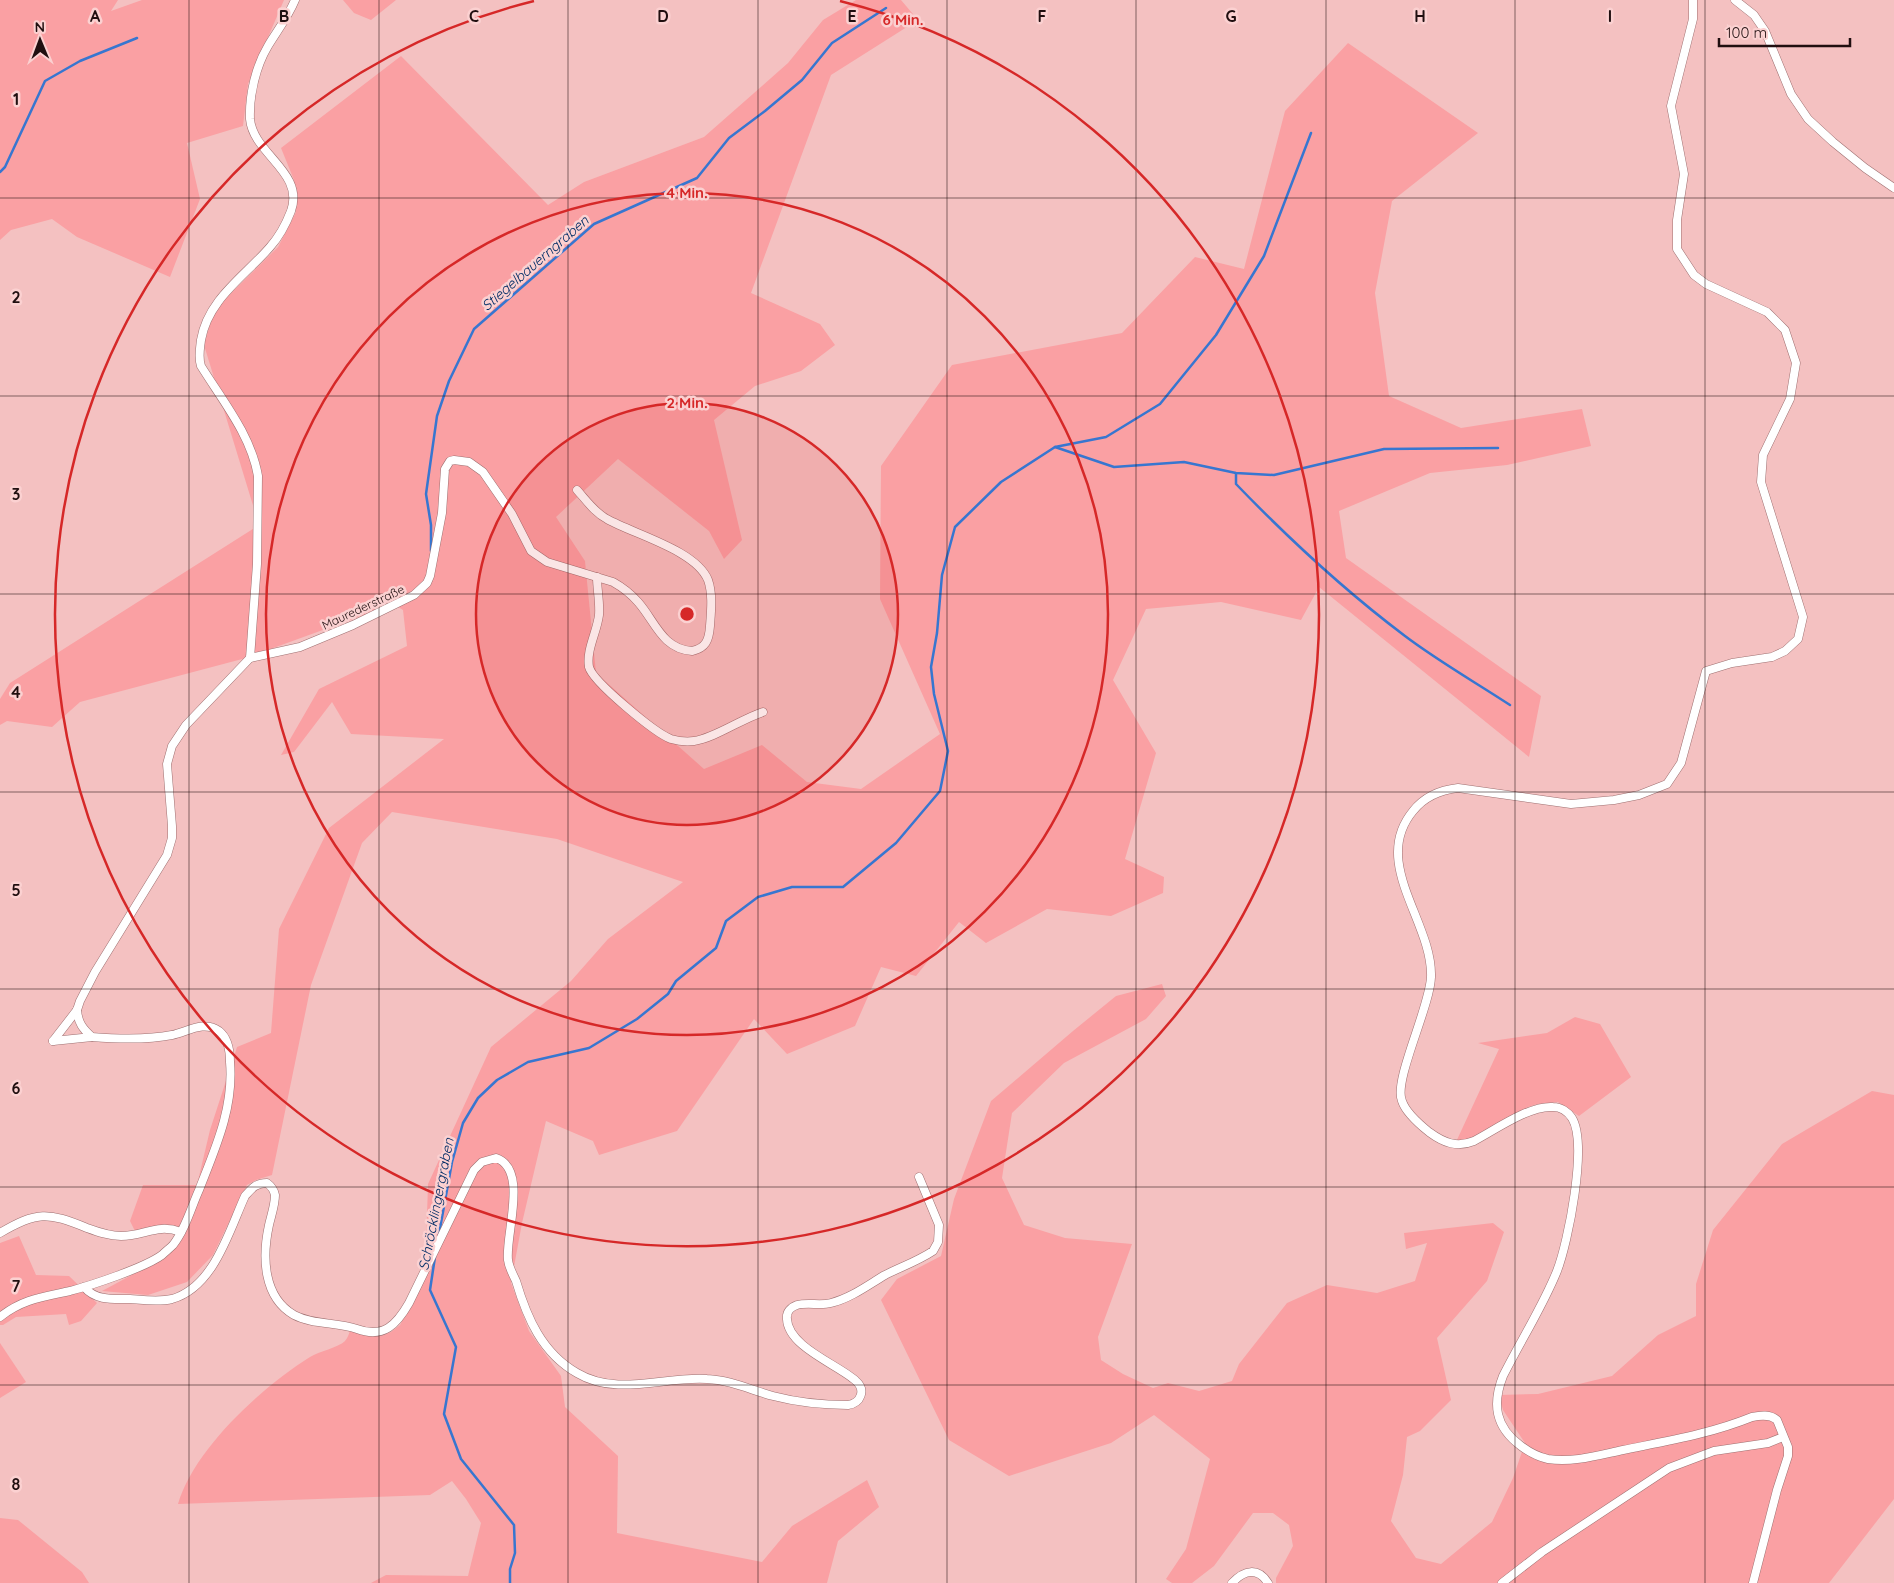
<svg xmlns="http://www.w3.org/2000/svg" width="1894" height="1583" font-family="Quicksand,sans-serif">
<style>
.green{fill:#faa0a3}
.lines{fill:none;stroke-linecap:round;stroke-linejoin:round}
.stream{stroke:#3776d0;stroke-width:2.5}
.street-casing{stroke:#9e7071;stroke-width:9}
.street{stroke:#fff;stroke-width:8}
.grid{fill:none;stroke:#200f10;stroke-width:1;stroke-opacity:0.55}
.ring{fill:none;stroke:#d62828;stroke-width:2.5}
.labels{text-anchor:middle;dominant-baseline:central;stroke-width:5;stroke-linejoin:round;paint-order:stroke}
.street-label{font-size:12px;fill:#200f10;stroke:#fbd1d1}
.water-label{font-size:14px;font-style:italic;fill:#012c65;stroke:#fbd1d1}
.grid-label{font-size:16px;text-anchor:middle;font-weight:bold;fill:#200f10;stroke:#fbd1d1;stroke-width:5;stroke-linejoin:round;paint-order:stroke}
.centre{fill:#d62828;stroke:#fbd1d1;stroke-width:2.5}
.ring-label{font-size:15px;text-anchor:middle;font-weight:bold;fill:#d62828;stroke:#fbd1d1;stroke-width:5;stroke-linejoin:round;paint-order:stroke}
</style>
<rect width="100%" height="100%" fill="#f4c1c1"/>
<g class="green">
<path d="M0,0H118L111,11L142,0H284L248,84L243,126L187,143L200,199L170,277L77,237L52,219L11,230L0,240Z"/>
<path d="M343,0H396L371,20L354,13Z"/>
<path d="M856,0H901L918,20L831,75L751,293L820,324L835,345L801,371L755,386L714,420L742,540L724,559L709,531L618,459L556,517L585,561L596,673L704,769L762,745L807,782L861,789L940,734L880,599L881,466L952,365L1122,333L1195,257L1244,269L1285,111L1348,43L1478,133L1392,201L1375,293L1389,396L1461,428L1582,409L1591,446L1507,465L1430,473L1339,511L1346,558L1541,696L1529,757L1319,587L1301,620L1221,602L1146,609L1113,680L1156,753L1125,859L1164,877L1163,893L1111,916L1047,909L986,943L959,922L916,976L881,967L855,1026L787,1054L754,1019L677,1131L599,1155L593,1141L546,1121L522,1223L511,1283L529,1331L561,1376L565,1407L618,1456L617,1533L762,1562L792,1526L867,1480L879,1507L838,1541L827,1583H371L386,1575L468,1576L481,1523L466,1499L452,1481L430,1495L178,1504C194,1449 262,1387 310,1357C319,1351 338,1348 345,1341C347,1339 349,1334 350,1331L369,1335L381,1336L391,1332L400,1325L423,1282L426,1246L428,1184L491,1047L571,981L608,939L683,882L557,839L392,812L362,843L311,985L272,1175L256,1180L247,1185L213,1255L187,1282L148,1295L102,1291L156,1262L186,1233L165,1224L135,1231L130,1221L143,1185H197L210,1130L237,1047L271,1033L279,929L329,828L444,739L351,734L332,702L294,752L281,755L319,689L407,646L403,610L382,597L370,600L375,611L246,658L80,702L52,727L7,721L0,725V699L10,683L259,525L204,345L214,310L278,247L296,212L294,180L281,148L401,56L548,205L584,182L704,137L788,63L823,20Z"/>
<path d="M1162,984L1166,996L1146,1019L1064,1063L1012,1113L1002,1178L1024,1225L1065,1238L1132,1244L1098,1337L1101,1360L1123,1374L1153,1388L1168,1383L1199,1391L1232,1381L1239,1364L1287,1303L1327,1285L1377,1293L1415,1281L1427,1243L1406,1249L1404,1233L1493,1223L1504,1232L1487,1281L1437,1338L1451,1400L1420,1431L1407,1437L1403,1475L1391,1521L1416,1558L1441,1564L1492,1522L1513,1478L1525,1443L1503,1410L1499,1395L1538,1394L1612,1376L1658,1335L1696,1316V1284L1713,1230L1782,1144L1872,1091L1894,1095V1499L1829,1583H1276V1578L1293,1546L1289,1525L1273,1513H1253L1214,1566L1192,1583H1172L1166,1579L1186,1549L1210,1459L1154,1415L1111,1443L1009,1476L949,1440L881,1300L897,1279L941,1256L954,1199L991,1101L1073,1031L1116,996Z"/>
<path d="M1575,1017L1600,1024L1631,1077L1579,1116L1558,1102C1550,1103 1542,1103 1534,1105C1509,1112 1483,1141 1456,1142L1499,1049L1478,1043L1547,1033Z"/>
<path d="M19,1236L36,1275L69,1276L97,1303L81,1321L69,1325L66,1314L16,1317L3,1325H0V1243Z"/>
<path d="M0,1343L26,1382L0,1398Z"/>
<path d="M0,1518L18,1520L82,1572L89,1583H0Z"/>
</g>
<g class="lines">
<g class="stream">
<path d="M0,172L5,167L45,81L80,61L137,38"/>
<path d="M1055,447L1114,467L1184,462L1236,473L1274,475L1384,449L1498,448"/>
<path d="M1236,474V484C1289,539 1344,590 1405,636C1438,661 1475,682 1510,705"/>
<path d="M431,551V525L426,494L437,416L449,381L474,329L594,224L697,178L729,138L765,111L802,80L832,43L886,8"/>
<path d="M439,1234L452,1162L463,1123L478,1098L497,1080L528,1062L589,1048L637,1019L668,994L676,981L716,948L726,921L758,897L792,887H843L896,843L940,791L948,751L934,694L931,667L937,633L942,575L955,527L1001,482L1055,447L1106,437L1160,404L1216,335L1264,256L1311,133"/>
<path d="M435,1257L430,1290L456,1347L444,1414L461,1459L514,1525L515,1553L510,1569V1583"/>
</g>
<defs>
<g id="street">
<path d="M1693,0V19L1671,106L1684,174L1677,220V249L1694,275L1706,284L1767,312L1785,330L1796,363L1790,399L1763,455L1761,482L1803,617L1798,639L1785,651L1772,657L1732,663L1706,671L1681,763L1667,784L1639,795L1614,800L1571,804L1458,788C1440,790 1424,797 1413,811C1370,863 1433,922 1431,977C1430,1007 1393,1081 1402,1101C1406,1113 1419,1124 1429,1132C1444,1143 1457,1148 1474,1141C1495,1130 1530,1105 1553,1107C1561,1107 1568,1112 1572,1118C1588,1144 1568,1243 1557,1271C1543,1306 1520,1342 1503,1376C1492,1404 1495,1427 1521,1446C1529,1452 1538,1457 1548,1459C1573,1463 1599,1455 1623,1450C1667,1441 1710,1434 1752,1417C1761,1415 1770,1414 1777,1420L1788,1447V1456L1777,1490L1753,1583"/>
<path d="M1735,0L1754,15L1765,31L1791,94L1808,119L1833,142L1865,168L1894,188"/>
<path d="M597,577C597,589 600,602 599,615C597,632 586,650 589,667C593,682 655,733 671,739C678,741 686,742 694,741C715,738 741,719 763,712"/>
<path d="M250,658L300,647L353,625L414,595L427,583L430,576L442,513L445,469L450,461L454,460L469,462L483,472L512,514L531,551L547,562L613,582C622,587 631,594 638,602C655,621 662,649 692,651C706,648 709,640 710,626C711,612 713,594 708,580C696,550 633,534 607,519C595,513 586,500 577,490"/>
<path d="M53,1041L77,1010L80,1001L95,972L167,855L172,838V826L167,764L172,746L186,725L250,658L257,564L258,476C251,435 222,400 201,366C198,357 200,349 201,340C208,299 245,276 270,247C279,237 286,224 291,211C305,172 253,154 250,119C249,95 256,66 268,46C277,31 288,17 295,0"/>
<path d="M53,1041L92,1037"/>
<path d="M0,1233C37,1211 48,1212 87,1228C98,1232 109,1236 121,1236C145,1236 157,1223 181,1232"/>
<path d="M84,1287C96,1301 113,1299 130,1299C144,1300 159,1302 172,1299C214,1287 229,1231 245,1196C252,1188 256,1183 267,1183C271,1186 274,1190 275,1195C275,1205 271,1216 269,1225C262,1257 263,1297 294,1315C313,1325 337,1322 357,1329C384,1339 397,1324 409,1303L474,1170L482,1162L496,1158C529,1169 505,1235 508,1260C509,1268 513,1274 516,1281C527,1318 542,1353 577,1373C617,1397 664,1376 707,1379C730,1380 751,1390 773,1396C796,1402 824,1405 848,1405C861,1403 866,1390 856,1381C839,1365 788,1347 787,1319C786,1312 791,1307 797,1305C808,1302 820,1306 831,1303C851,1298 868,1285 885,1275C901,1267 918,1261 933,1251L938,1242L939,1225L919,1177"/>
<path d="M0,1317C23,1299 43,1297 70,1291C92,1285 144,1268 162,1255C165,1252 170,1248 173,1245C185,1230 191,1208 199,1190C215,1149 234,1108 230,1062C230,1051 228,1038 219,1031C204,1020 187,1032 172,1035C147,1040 118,1039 92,1037C83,1029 78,1023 77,1010"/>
<path d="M1232,1583C1244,1570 1258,1567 1268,1583"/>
<path d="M1502,1583L1542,1552L1669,1468L1714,1451L1768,1443L1783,1437"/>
</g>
</defs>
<use href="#street" class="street-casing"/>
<use href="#street" class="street"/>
</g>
<path class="grid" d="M189,0V1583M379,0V1583M568,0V1583M758,0V1583M947,0V1583M1136,0V1583M1326,0V1583M1515,0V1583M1705,0V1583M0,198H1894M0,396H1894M0,594H1894M0,792H1894M0,989H1894M0,1187H1894M0,1385H1894"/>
<circle cx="687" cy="614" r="211" fill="#d62828" fill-opacity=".12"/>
<g class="ring">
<circle cx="687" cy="614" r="211"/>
<circle cx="687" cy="614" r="421"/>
<path d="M840 1A632 632 0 1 1 534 1"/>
</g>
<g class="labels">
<g class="street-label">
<text transform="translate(363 607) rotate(-25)">Maurederstraße</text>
</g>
<g class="water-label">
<text transform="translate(535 263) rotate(-41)">Stiegelbauerngraben</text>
<text transform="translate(436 1204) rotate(-79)">Schröcklingergraben</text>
</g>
</g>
<g class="grid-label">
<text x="95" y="22">A</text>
<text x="284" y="22">B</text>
<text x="474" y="22">C</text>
<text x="663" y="22">D</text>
<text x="852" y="22">E</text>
<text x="1042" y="22">F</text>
<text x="1231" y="22">G</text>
<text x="1420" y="22">H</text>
<text x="1610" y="22">I</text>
<text x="16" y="105">1</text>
<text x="16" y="303">2</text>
<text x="16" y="500">3</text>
<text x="16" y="698">4</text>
<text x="16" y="896">5</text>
<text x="16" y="1094">6</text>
<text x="16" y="1292">7</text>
<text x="16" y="1490">8</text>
</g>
<circle cx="687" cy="614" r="8" class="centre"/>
<g class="ring-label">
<text x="903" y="25">6 Min.</text>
<text x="687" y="198">4 Min.</text>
<text x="687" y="408">2 Min.</text>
</g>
<g transform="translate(40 40) rotate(359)" stroke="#fbd1d1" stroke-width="4" paint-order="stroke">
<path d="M0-4L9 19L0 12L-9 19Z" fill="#200f10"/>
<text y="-8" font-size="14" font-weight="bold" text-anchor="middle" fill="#200f10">N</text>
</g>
<path d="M1719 38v8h131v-8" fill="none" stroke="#200f10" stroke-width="2.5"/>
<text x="1726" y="38" font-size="15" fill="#200f10" stroke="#fbd1d1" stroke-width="4" paint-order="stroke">100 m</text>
</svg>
